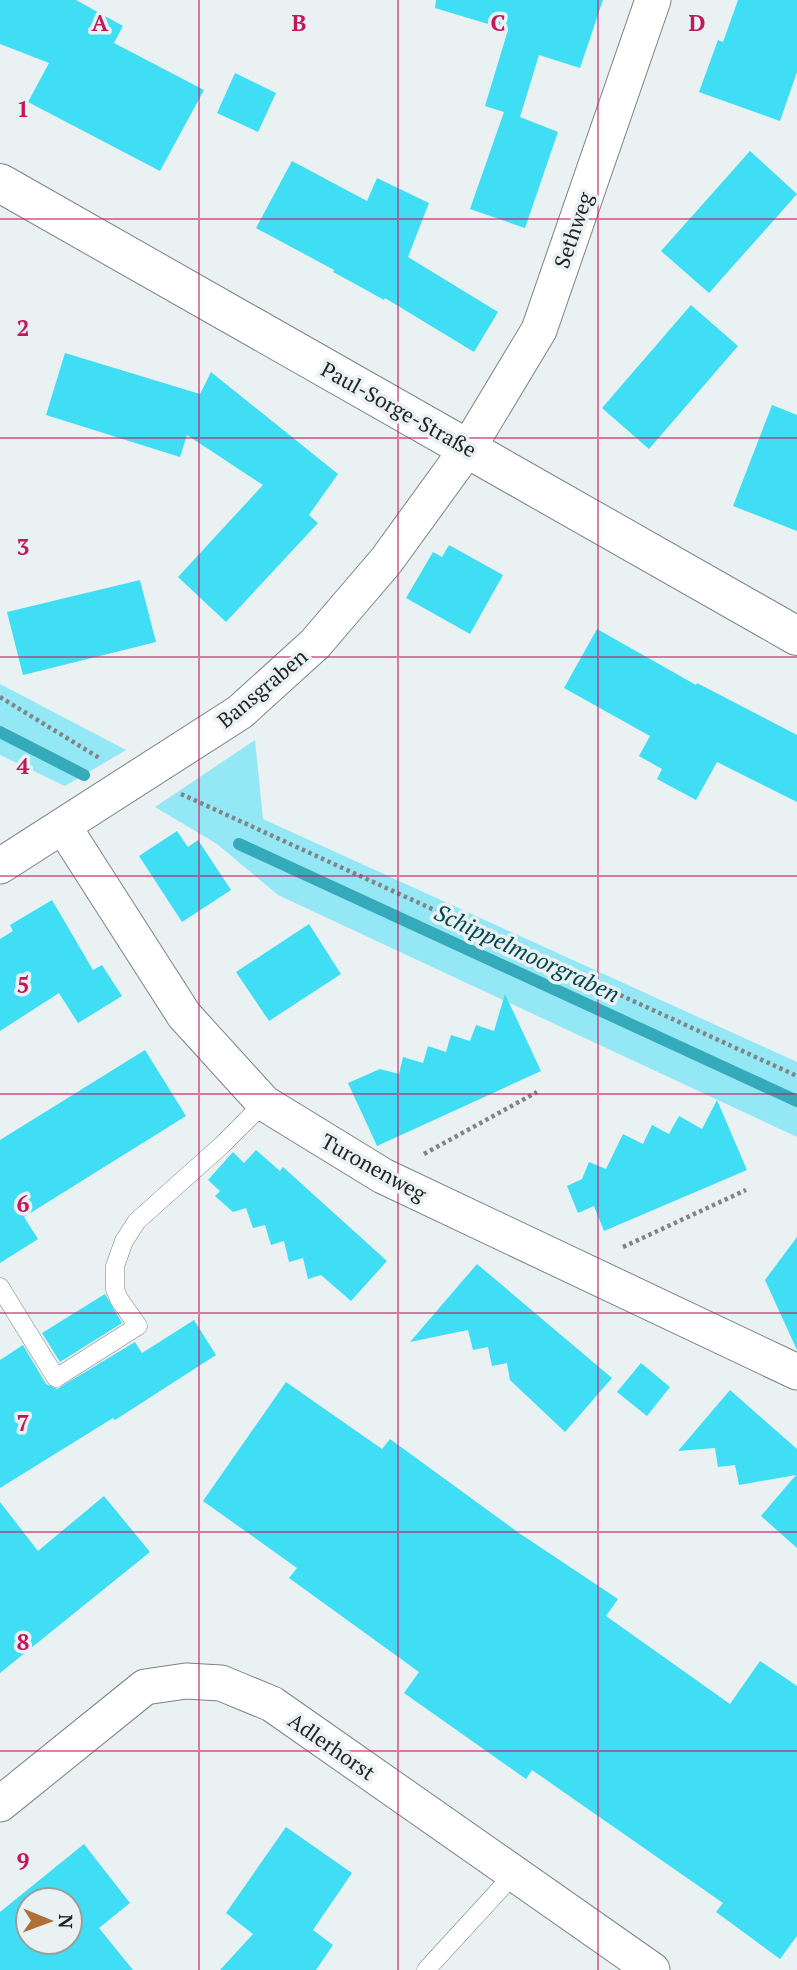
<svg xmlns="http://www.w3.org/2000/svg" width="797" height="1970" font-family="'PT Serif',serif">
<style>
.green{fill:#94e8f6}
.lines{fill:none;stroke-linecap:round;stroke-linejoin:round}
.stream{stroke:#35aabb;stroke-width:12}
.building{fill:#40def5;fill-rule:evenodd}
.service-casing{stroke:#7c8384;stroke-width:19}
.minor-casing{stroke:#7c8384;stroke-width:37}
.tertiary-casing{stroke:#7c8384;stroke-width:40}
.path{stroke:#808687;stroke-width:4.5;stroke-dasharray:3.5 3.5;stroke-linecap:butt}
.service{stroke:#fff;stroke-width:18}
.minor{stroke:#fff;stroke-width:35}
.tertiary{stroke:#fff;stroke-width:38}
.grid{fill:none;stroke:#c2185b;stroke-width:2;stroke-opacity:0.55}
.labels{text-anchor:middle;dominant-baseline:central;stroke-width:7;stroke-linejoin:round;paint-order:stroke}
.street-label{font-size:21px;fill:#1f2223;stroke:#e9f1f2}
.water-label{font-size:23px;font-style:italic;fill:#004851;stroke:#e9f1f2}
.grid-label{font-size:23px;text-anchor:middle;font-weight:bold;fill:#c2185b;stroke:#e9f1f2;stroke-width:7;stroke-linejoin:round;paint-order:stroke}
</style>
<rect width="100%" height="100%" fill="#e9f1f2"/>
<g class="green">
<path d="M0,684L126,750L65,786L0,755Z"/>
<path d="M255,740L263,819L797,1062V1137L278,895L217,844L155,807Z"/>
</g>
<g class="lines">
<g class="stream">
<path d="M0,732L84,775"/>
<path d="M239,844L797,1101"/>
</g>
</g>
<g class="building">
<path d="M0,0H76L123,26L114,43L204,90L160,171L28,102L49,63L0,44Z"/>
<path d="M436,0H603L580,68L539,55L520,117L558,132L525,228L470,209L504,112L485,106L508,30L435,8Z"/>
<path d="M738,0H797V72L780,121L699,92L718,40L723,42Z"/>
<path d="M235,73L276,93L258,132L217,113Z"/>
<path d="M750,151L797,194L709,293L661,251Z"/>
<path d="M292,161L367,201L377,178L429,203L408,257L498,312L474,352L385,298L384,300L359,286L333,272L334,270L256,228Z"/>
<path d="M691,305L738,346L649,449L602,408Z"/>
<path d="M65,353L200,394L211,372L338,474L309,515L318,523L226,622L178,577L263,485L187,435L180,457L46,415Z"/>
<path d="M772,405L797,415V531L733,506Z"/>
<path d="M449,545L503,575L470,634L406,598L433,552L442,557Z"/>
<path d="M140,580L156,642L23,675L7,612Z"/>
<path d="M597,629L696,685L697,683L797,735V802L717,762L696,800L657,779L662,769L639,756L650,736L564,688Z"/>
<path d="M177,831L188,847L198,840L231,890L182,922L139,856Z"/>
<path d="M52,900L93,970L102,965L122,996L78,1023L59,993L0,1031V939L13,931L10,925Z"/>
<path d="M309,924L341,974L269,1021L236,972Z"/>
<path d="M505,994L541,1071L377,1146L348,1083L380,1069L399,1074L403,1057L423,1063L428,1046L446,1052L451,1035L470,1041L476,1025L494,1031Z"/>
<path d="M145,1050L186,1116L24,1217L38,1239L0,1263V1140Z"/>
<path d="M717,1100L747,1170L604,1231L594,1206L578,1213L567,1186L582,1179L589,1162L606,1169L623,1134L643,1144L652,1125L669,1134L679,1116L702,1129Z"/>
<path d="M256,1150L280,1171L283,1167L387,1261L351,1301L321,1275L308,1279L303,1258L289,1262L284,1241L271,1245L265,1225L253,1228L246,1208L233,1212L215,1196L220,1191L208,1180L233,1152L244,1163Z"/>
<path d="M797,1237V1350L765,1280Z"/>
<path d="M477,1264L612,1378L565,1432L510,1380L507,1363L492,1366L488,1347L473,1350L468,1330L410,1342Z"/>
<path d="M105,1294L122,1323L60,1362L42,1333Z"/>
<path d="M194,1320L216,1355L115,1420L113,1418L0,1488V1360L23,1345L46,1384L57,1389L135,1342L142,1353Z"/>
<path d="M641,1363L670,1387L647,1416L617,1392Z"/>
<path d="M286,1382L382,1449L390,1439L519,1533L618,1599L606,1616L730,1704L760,1661L797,1686V1936L780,1959L716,1912L723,1903L532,1770L526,1779L404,1693L419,1672L289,1578L297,1568L203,1501Z"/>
<path d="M730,1390L797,1449V1548L761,1516L796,1475L739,1485L735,1465L718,1467L715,1448L678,1451Z"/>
<path d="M104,1496L150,1552L0,1673V1502L38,1551Z"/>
<path d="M286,1827L352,1873L313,1930L333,1945L316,1970H220L253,1934L226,1913Z"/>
<path d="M84,1844L130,1903L99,1928L133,1970H0V1912ZM28,1900H70V1942H28Z"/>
</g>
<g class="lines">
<defs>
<g id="service">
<path d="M0,1287L56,1378L138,1326L119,1299L115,1289V1266L124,1241L137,1221L222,1145L264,1103"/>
<path d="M426,1970L514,1874"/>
</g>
<g id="minor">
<path d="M63,826L184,1015L264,1103L383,1176L797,1372"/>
<path d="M0,866L240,712L315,644L386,561L468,448L539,330L653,0"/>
<path d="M0,1804L145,1687L186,1681L221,1683L272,1704L652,1970"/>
</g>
<path id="tertiary" d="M0,183L797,636"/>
</defs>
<use href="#service" class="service-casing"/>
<use href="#minor" class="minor-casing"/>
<use href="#tertiary" class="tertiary-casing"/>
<g class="path">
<path d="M0,697L101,759"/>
<path d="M181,794L797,1076"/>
<path d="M424,1154L537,1092"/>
<path d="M623,1247L746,1190"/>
</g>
<use href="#service" class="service"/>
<use href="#minor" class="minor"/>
<use href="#tertiary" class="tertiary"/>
</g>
<path class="grid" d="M199,0V1970M398,0V1970M598,0V1970M0,219H797M0,438H797M0,657H797M0,876H797M0,1094H797M0,1313H797M0,1532H797M0,1751H797"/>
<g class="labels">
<g class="street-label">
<text transform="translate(573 230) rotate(-71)">Sethweg</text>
<text transform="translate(399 409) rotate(29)">Paul-Sorge-Straße</text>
<text transform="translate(262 688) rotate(-40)">Bansgraben</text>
<text transform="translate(374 1167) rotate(29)">Turonenweg</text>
<text transform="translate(332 1746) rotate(35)">Adlerhorst</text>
</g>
<g class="water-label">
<text transform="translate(527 953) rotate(25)">Schippelmoorgraben</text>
</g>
</g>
<g class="grid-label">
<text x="100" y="31">A</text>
<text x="299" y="31">B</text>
<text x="498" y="31">C</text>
<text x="697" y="31">D</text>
<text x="23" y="117">1</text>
<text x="23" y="336">2</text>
<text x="23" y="555">3</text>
<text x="23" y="774">4</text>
<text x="23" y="993">5</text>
<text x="23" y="1212">6</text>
<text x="23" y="1431">7</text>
<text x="23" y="1650">8</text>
<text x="23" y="1869">9</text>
</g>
<g transform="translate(49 1921) rotate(91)"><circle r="33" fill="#e9f1f2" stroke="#989e9f" stroke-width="2"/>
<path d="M0-5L12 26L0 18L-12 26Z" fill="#af6f37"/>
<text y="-10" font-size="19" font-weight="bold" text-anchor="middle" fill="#1f2223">N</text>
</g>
</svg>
